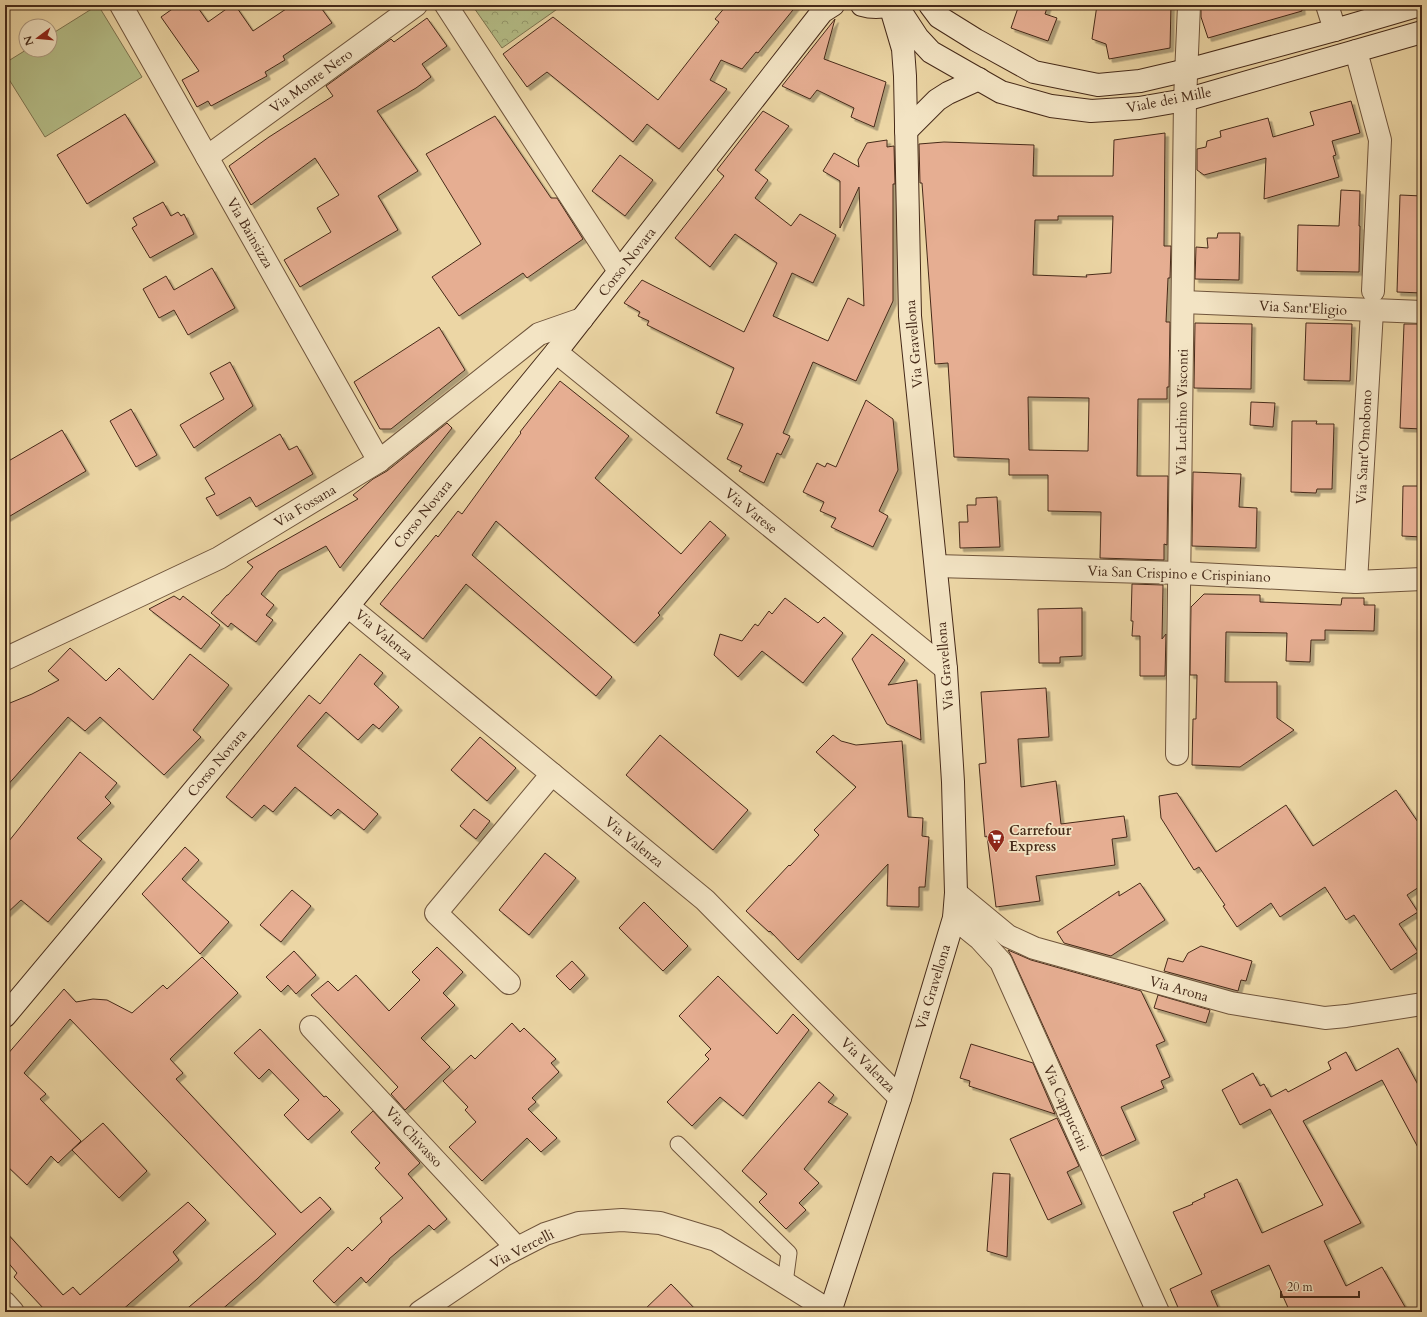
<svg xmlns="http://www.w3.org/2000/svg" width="1427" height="1317" font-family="Cardo,serif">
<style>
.forest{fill:url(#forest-crowns);stroke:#7e7450}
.garden{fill:#b5be88;stroke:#7e7450}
.building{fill:#e6ae92;stroke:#462a19;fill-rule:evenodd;filter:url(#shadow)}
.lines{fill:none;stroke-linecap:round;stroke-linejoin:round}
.lane-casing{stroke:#70553c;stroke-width:17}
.street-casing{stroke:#70553c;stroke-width:24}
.secondary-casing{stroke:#462a19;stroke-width:24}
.lane{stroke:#f3e4c4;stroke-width:15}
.street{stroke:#f3e4c4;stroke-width:22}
.secondary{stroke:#f3e4c4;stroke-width:22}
.labels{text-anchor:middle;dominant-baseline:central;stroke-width:3.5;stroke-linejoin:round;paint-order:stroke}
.street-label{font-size:14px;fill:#462a19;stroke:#f3e4c4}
.poi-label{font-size:14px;font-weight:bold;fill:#462a19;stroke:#f3e4c4;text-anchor:start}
</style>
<defs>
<pattern id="forest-crowns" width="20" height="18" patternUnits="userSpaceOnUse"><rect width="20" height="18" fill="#b5be88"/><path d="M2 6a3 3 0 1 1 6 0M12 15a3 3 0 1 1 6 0" fill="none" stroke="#959b6e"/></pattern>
<filter id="shadow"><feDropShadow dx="3.5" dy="3.5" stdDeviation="0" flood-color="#0004"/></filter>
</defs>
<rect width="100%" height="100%" fill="#ecd6a5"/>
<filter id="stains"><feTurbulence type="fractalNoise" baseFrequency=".005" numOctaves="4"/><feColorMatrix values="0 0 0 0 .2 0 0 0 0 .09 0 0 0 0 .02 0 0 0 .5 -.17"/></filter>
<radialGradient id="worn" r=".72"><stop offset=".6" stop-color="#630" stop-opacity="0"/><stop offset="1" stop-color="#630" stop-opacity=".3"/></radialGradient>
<path class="forest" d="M472,5H563L502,48Z"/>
<path class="garden" d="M98,5L142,77L45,137L5,73V63L26,50H50V35Z"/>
<g class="building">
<path d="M178,5H196L208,22L232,5H235L253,31L292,5H319L332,23L283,56L285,60L265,72L267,76L211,106L208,101L197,107L182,80L199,71L161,17Z"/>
<path d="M727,5H797L758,53L756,52L742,69L721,60L710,80L727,89L679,149L647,124L633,142L547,72L527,87L503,54L553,17L658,100L719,22L715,19Z"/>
<path d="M1019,5H1048L1045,14L1057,18L1048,41L1011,28Z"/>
<path d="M1097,5H1171L1170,48L1109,59L1106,44L1092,39Z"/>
<path d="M1201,5H1301L1302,11L1208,38L1201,17Z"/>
<path d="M427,18L447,46L422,64L431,77L416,88L377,111L418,171L378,196L398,230L300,287L284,260L331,232L317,208L339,195L315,158L251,205L229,166L269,137L333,96L326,86L391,39L394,42Z"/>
<path d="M835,19L824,59L886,82L874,127L851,117L854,108L817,90L810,99L782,86Z"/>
<path d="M1351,101L1360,133L1332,141L1336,155L1333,156L1339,177L1264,199L1266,158L1204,175L1197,170V149L1206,147L1207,141L1221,137L1220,131L1268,118L1273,137L1314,125L1310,112Z"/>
<path d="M763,111L789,126L755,170L768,180L755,198L791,226L800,214L836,235L813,283L792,273L773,316L828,341L848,298L864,306L859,187L840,228V181L823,171L834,153L859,167L858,160L867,143L887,140V147L894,146L895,184H893V301L856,381L813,362L783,433L790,436L781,455L777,453L764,483L739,471L742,466L727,459L743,424L716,413L734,368L647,325L649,321L638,316L640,312L624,303L642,280L744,332L777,263L735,234L710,267L675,238L724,176L717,170Z"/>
<path d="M125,114L155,162L87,204L57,155Z"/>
<path d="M495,116L551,198H557L583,239L527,278L523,273L459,316L432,277L481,244L426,154Z"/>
<path d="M1165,133L1164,246H1171L1170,278H1168L1166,322H1170L1169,387H1167V399H1138L1137,476H1168L1167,545L1164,544V560L1100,558L1101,512L1048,511V475H1009V459L954,457L948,363L935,364L922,183H920L919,144L944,142L1034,145L1033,176H1113L1114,140ZM1058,216H1113L1111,273L1086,275L1087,277L1033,275L1035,220H1058ZM1028,397L1089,398L1088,451L1029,450Z"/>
<path d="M620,155L653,180L625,216L592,191Z"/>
<path d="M1341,190L1360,191L1359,226H1360L1359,272L1297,271L1298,225L1339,226Z"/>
<path d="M1400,195L1422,196V293L1397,292Z"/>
<path d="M163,202L171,216L178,212L181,216L184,214L194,234L150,258L132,228L137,225L133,218Z"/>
<path d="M1218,233H1240L1239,280L1195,279L1196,247L1208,248L1207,238H1217Z"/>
<path d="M212,268L235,308L188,335L174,310L159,318L143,289L166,276L174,290Z"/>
<path d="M1195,323L1252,324L1251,389L1194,388Z"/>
<path d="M1306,323L1352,324L1350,381L1304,380Z"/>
<path d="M1404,324H1422V429L1400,428Z"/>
<path d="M439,327L465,370L391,429H380L354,382Z"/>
<path d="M230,362L253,406L194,448L180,425L224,399L210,373Z"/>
<path d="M560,381L629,436L595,478L681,554L710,521L726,535L658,613L660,615L634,643L496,521L472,555L612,677L596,696L466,584L423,639L380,604L436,535L438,537L458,511L462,514L521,433L520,432Z"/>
<path d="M866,400L893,419L898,470L879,511L888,516L873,547L831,527L836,518L820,511L824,502L803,492L817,463L825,467L827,463L836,467Z"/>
<path d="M1251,402L1275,403L1273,427L1250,425Z"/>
<path d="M131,409L157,455L136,467L110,421Z"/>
<path d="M1292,421H1317L1316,424H1334L1332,489H1317L1316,493L1291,492Z"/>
<path d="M447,423L452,428L340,568L326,546L279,571L261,594L274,605L266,615L273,620L256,642L231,623L228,627L211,613L227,595H228L253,567L247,562L358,499L353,495L373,479L387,471Z"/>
<path d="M62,430L86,471L5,519V463Z"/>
<path d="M280,434L289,450L297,446L313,474L256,507L250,497L217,516L206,498L215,494L205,478Z"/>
<path d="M1193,472L1241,474L1239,507L1257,508L1256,548L1192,546Z"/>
<path d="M1403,486H1422V537L1402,536Z"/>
<path d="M997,497L1000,547L960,548L959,522H968L967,505H976V498Z"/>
<path d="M1132,584L1163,585L1162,639L1166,634L1165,676H1140V636H1132L1133,621H1131Z"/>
<path d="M1204,594L1260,595V602L1341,605L1342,598H1364V605H1375L1374,631L1325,630V640H1311L1310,662L1286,661L1287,633L1226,632L1225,682H1277V718L1294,730L1240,767L1192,765L1193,719H1196L1197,675H1190L1191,607Z"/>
<path d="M174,596L180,600L183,596L220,625L201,649L149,609Z"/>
<path d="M785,598L818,623L824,617L843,633L803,683L762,651L738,677L714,655L720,634L742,641L755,624L758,626L769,611L772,614Z"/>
<path d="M1082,608V656L1060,657V663H1039L1038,609Z"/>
<path d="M872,634L905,660L888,685L917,680L921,740L887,724L852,659Z"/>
<path d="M70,648L106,681L119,668L153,700L190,654L229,685L193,730L201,737L164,775L100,717L85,731L68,717L5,788V705L32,694L59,680L48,671Z"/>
<path d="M360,654L383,673L374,684L399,707L379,729L373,724L358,740L326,712L297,746L378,814L364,830L338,809L331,816L295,787L273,812L264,805L252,818L226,797L309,695L320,704Z"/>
<path d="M1046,688L1049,737L1018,739L1021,787L1056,781L1061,824L1124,816L1127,837L1112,839L1115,865L1036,876L1040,901L996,907L987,836L985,837L979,764L986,763L981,692Z"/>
<path d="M660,735L748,810L713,850L626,775Z"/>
<path d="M833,735L841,741L856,745L902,741L908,817L923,818L922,836L929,837L925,887H919V907L887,906L888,864L798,960L770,931L769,932L746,911L789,865L790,866L819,835L814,830L856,787L816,752Z"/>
<path d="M480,737L516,768L487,801L451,770Z"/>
<path d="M80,752L117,783L105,797L111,803L77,838L102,859L48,922L21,900L5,915V846Z"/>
<path d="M1396,790L1422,828V885L1407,895L1418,912L1399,924L1418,952L1391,970L1354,915L1346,920L1325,887L1280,917L1271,903L1237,927L1223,906L1225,905L1199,867L1194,870L1161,818L1159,796L1177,793L1216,852L1286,805L1313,846Z"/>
<path d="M474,809L490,821L476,839L460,826Z"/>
<path d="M185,847L199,860L182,879L229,922L200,954L142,894Z"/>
<path d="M545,853L576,878L529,935L499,910Z"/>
<path d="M1140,883L1165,920L1111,956L1064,943L1057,932L1119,891V896Z"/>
<path d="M292,890L311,906L281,942L260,925Z"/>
<path d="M644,902L688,946L663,971L619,928Z"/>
<path d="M1201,946L1252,961L1246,981L1241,980L1238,991L1164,971L1168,958L1183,962L1188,953Z"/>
<path d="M437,947L463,972L443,993L455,1005L421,1038L450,1067L405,1110L391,1094L398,1087L311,995L328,981L338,991L356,975L389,1011L420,980L412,972Z"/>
<path d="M1008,950L1031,960L1141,991L1165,1041L1156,1045L1170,1077L1161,1081L1164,1088L1121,1107L1136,1140L1102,1156L1012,957Z"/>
<path d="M294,951L316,975L296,994L288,985L281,992L266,977Z"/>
<path d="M202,957L238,993L170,1059L183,1073L176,1079L301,1213L320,1197L331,1209L257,1279L219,1312H183L276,1234L70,1019L24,1073L46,1094L40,1099L81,1141L58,1163L51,1156L27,1185L5,1164V1055L6,1056L64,989L76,1002L93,999L107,1000L132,1013L163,985L167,989Z"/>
<path d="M572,961L585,975L570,990L556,976Z"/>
<path d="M718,976L777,1034L793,1014L809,1030L743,1116L720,1097L692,1126L667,1102L709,1059L705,1055L711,1049L679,1016Z"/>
<path d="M1158,995L1210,1010L1206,1023L1154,1008Z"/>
<path d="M512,1023L520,1032L524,1028L556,1059L551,1063L559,1072L532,1098L536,1102L528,1109L557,1138L541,1152L527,1138L482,1181L449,1147L476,1122L465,1110L468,1107L443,1081L471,1055L475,1059Z"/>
<path d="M260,1029L324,1097L326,1096L340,1110L308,1140L284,1115L299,1100L269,1069L259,1079L234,1053Z"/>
<path d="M971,1044L1033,1063L1055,1114L969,1086L970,1081L960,1078Z"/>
<path d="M1398,1048L1422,1092V1155L1382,1080L1303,1121L1361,1223L1324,1241L1346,1286L1382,1267L1408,1312H1290L1269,1265L1211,1291L1220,1312H1180L1170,1289L1202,1274L1173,1212L1193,1204L1192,1203L1205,1197L1204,1194L1237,1179L1262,1233L1323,1205L1270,1109L1240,1125L1222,1090L1253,1073L1260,1086L1264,1084L1271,1097L1286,1089L1288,1092L1331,1069L1328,1062L1346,1052L1356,1071Z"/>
<path d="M819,1082L834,1095L828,1102L848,1114L804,1169L819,1183L799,1203L806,1210L786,1229L759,1202L767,1194L742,1171Z"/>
<path d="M373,1111L420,1163L408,1174L447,1219L434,1230L429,1225L389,1259V1260L366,1283L361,1277L334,1303L313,1281L348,1247L352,1251L382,1222L380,1218L403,1198L375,1168L380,1163L351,1132Z"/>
<path d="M1057,1118L1079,1166L1067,1172L1082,1204L1048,1220L1010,1139Z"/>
<path d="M103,1123L147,1171L119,1198L72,1150Z"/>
<path d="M993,1173L1010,1174L1007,1257L987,1251Z"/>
<path d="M188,1202L206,1220L173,1252L179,1260L120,1312H43L45,1310L14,1277L17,1273L5,1259V1231L63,1295L73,1287L80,1295Z"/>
<path d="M671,1284L698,1312H642Z"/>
</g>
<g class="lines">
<defs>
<path id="lane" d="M678,1144L789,1253L785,1283"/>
<g id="street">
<path d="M121,5L379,461"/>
<path d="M446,5L619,271"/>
<path d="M1327,5L1335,30"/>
<path d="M1356,51L1380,140L1373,291"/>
<path d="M207,157L416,5"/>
<path d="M1183,302L1422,312"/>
<path d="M556,352L946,669"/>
<path d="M936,566L1180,573L1356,582L1422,579"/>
<path d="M1356,582L1372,311"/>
<path d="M348,606L705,900L900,1098"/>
<path d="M5,659L219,558L379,461L539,334L582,319"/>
<path d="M1177,754L1185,100L1189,5"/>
<path d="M956,893L1008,936L1034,948L1231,1003L1325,1018L1346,1016L1422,1004"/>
<path d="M954,918L980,939L1001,962L1158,1312"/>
<path d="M509,983L436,913L552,774"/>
<path d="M311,1027L517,1248"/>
<path d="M5,1303L13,1312"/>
<path d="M420,1312L504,1255L545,1234L579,1223L622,1220L660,1223L716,1240L830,1311"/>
</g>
<g id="secondary">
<path d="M862,5C872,8 880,8 890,5"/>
<path d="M930,5L939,17L976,40L1034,72L1098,85L1140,81L1187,70L1335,30L1420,5"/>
<path d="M897,6L918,38L931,52L1001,92L1051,106L1091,111L1139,108L1185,100L1422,32"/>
<path d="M906,131L937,100L948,93L979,79"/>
<path d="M5,1016L348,606L556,352L822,12L833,5"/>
<path d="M830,1312L900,1098L954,918L956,893L953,782L946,669L910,316L905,76L903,49L890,5"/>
</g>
</defs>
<use href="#lane" class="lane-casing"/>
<use href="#street" class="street-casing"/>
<use href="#secondary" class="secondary-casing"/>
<use href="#lane" class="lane"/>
<use href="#street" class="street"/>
<use href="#secondary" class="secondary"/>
</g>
<defs>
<symbol id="supermarket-pin" viewBox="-11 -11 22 30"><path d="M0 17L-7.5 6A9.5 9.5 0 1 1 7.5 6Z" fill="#8f2418" stroke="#f3e4c4"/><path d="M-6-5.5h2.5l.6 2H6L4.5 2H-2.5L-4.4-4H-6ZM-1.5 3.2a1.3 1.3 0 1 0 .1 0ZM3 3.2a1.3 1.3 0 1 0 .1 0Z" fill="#fff"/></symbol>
</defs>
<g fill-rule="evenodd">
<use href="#supermarket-pin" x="986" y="828" width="20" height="27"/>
</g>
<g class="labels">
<g class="street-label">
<text transform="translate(311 81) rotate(-36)">Via Monte Nero</text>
<text transform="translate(1169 100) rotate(-11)">Viale dei Mille</text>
<text transform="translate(250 233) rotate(60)">Via Bainsizza</text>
<text transform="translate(627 262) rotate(-52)">Corso Novara</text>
<text transform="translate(1303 308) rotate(3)">Via Sant'Eligio</text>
<text transform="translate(914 344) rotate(-95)">Via Gravellona</text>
<text transform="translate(1182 412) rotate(-89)">Via Luchino Visconti</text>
<text transform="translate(1364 447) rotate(-87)">Via Sant'Omobono</text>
<text transform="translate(305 506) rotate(-31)">Via Fossana</text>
<text transform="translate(751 511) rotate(39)">Via Varese</text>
<text transform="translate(423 514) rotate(-51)">Corso Novara</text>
<text transform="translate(1179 574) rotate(2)">Via San Crispino e Crispiniano</text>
<text transform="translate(384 635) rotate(40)">Via Valenza</text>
<text transform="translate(945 666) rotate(-95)">Via Gravellona</text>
<text transform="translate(217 763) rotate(-50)">Corso Novara</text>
<text transform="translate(634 842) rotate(39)">Via Valenza</text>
<text transform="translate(933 987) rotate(-73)">Via Gravellona</text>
<text transform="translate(1179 989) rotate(16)">Via Arona</text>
<text transform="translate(868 1065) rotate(45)">Via Valenza</text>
<text transform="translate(1066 1108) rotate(66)">Via Cappuccini</text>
<text transform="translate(414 1137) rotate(47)">Via Chivasso</text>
<text transform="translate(522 1249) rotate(-27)">Via Vercelli</text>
</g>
<g class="poi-label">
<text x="1009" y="830">Carrefour<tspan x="1009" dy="16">Express</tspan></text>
</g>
</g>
<rect width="1427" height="1317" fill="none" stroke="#ecd6a5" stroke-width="20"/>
<rect x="6" y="6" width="1415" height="1305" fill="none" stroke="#462a19" stroke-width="2"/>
<rect x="10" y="10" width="1407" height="1297" fill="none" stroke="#462a19"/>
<g transform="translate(38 38) rotate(254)"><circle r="19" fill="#f3e4c4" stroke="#ae9a80"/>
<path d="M0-3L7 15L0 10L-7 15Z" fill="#8f2418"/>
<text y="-6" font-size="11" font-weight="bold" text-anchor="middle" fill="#462a19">N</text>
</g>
<path d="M1281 1291v6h78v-6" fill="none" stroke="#462a19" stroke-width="2"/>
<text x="1287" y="1291" font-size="12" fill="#462a19" stroke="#f3e4c4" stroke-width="3" paint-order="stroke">20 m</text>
<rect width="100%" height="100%" filter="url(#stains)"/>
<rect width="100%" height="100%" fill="url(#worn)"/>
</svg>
